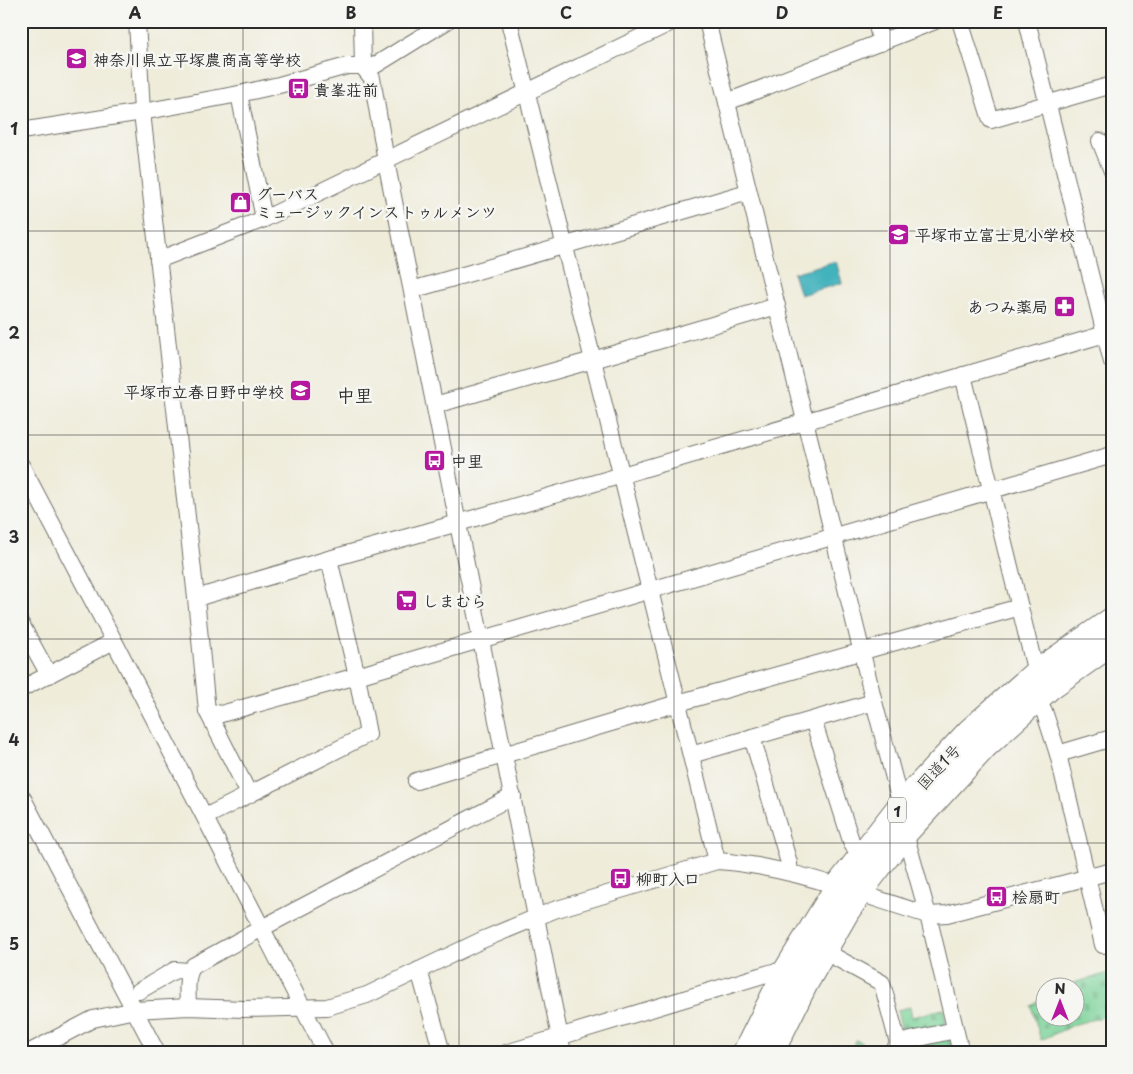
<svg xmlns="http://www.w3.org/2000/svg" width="1133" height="1074" font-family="'Playpen Sans','Klee One',sans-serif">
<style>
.cemetery{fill:url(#cemetery-stones);stroke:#527e62}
.park{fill:url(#park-tufts);stroke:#527e62}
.water{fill:#43b2bd;stroke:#376e74}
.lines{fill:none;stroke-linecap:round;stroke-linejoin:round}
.minor-casing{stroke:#706f68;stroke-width:18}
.highway-casing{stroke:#706f68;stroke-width:27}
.minor{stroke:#fff;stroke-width:16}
.highway{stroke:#fff;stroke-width:25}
.grid{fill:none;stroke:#2b2b2b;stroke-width:1;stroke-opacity:0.55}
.labels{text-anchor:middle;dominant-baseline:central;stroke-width:5;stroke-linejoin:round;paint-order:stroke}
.shield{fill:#f6f6f2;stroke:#686867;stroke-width:1}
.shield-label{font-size:15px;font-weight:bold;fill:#2b2b2b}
.poi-label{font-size:16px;font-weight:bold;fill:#2b2b2b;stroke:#f6f6f2;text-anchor:start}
.street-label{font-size:16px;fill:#2b2b2b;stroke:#f6f6f2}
.neighbourhood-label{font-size:18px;font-weight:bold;fill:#2b2b2b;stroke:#f6f6f2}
.neatline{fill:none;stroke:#2b2b2b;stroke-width:2}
.grid-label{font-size:16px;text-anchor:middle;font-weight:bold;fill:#2b2b2b}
</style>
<defs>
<pattern id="cemetery-stones" width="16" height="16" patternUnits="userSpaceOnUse" patternTransform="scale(1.25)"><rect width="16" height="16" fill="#79d298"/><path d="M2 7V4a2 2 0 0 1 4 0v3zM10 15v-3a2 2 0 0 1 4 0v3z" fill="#69b483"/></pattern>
<pattern id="park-tufts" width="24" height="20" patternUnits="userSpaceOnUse" patternTransform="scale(1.25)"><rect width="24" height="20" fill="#79d298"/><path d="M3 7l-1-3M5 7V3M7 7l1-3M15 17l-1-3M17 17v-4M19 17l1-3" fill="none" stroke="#69b483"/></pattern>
</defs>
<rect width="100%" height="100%" fill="#f6f6f2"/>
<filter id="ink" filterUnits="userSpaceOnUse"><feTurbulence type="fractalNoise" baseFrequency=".02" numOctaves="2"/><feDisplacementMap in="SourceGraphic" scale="10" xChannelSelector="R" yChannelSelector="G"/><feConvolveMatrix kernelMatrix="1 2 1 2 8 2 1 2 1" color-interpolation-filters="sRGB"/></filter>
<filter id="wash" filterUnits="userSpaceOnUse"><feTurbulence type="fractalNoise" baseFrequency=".0096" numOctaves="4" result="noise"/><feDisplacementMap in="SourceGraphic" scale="20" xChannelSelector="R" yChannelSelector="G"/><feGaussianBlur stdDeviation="1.12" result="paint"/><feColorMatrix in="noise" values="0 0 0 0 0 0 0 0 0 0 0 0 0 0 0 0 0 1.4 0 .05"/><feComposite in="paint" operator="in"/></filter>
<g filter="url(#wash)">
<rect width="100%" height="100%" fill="#efecda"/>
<g class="cemetery">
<path d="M1112,972V1021L1110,1015L1076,1024L1041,1040L1031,1006L1045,997L1046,1016H1076V986H1064L1070,984Z"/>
<path d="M910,1007L912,1017L943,1009L946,1023L944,1025L905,1034L902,1033L897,1010Z"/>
</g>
<g class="park">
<path d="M947,1038L950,1040L953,1053H900L902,1049Z"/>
<path d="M856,1040L880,1053H851L849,1052Z"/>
</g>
<path class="water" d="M836,261L842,283L800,295L793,273Z"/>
</g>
<g filter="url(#ink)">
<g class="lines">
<defs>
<g id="minor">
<path d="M137,21L142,112L196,598L207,711L249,794"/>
<path d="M362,21L363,67L372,78L386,161L563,1053"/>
<path d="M509,21L717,861"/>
<path d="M707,21L874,702L901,805"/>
<path d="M876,21L881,43"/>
<path d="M960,21L991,120L1112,85"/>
<path d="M1027,21L1112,362"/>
<path d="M239,94L264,219"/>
<path d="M727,102L935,21"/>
<path d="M21,131L142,112L239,94L279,85L347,66H374L447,21"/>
<path d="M1100,141L1112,171"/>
<path d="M158,260L264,219L674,21"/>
<path d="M412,290L748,192"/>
<path d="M963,375L1036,673"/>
<path d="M435,405L593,360L777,306"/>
<path d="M21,465L114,641L326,1053"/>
<path d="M196,598L329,559L458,523L1112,332"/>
<path d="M21,624L49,675"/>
<path d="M21,689L114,641"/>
<path d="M1037,699L1044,711L1058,754L1103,945"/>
<path d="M207,711L221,714L357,676L1112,455"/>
<path d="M813,720L852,844L861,856"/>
<path d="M752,737L789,863V872"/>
<path d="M1058,754L1112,738"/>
<path d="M691,755L874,702"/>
<path d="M416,781L678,703L1020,607"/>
<path d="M21,795L157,1053"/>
<path d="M205,817L368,734L357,676L329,559"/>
<path d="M905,833L928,915L961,1053"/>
<path d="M824,951L882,983L898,1043"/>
<path d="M419,970L442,1053"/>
<path d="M139,991L175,970L189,971"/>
<path d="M188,1007C188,994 185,977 193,966L262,928L513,796"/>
<path d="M894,1051L898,1043L955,1030"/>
<path d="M28,1053L93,1019L135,1010L188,1007L244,1009L327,1007L367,995L482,940L554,910L717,861C790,866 858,894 928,915L947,914L1112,871"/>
<path d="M506,1053L773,972L786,971"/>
</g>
<g id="highway">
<path d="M745,1053L786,971L838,886L901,805L969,732L1036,673L1112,620"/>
<path d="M771,1053L805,984L847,911L871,877L905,833L985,746L1050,687L1112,643"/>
</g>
</defs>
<use href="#minor" class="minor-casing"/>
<use href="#highway" class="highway-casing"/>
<use href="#minor" class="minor"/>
<use href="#highway" class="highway"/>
</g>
</g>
<path class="grid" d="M243,21V1053M459,21V1053M674,21V1053M890,21V1053M21,231H1112M21,435H1112M21,639H1112M21,843H1112"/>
<defs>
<symbol id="school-square" viewBox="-11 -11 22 22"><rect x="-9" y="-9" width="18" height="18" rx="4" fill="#b5179e" stroke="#f6f6f2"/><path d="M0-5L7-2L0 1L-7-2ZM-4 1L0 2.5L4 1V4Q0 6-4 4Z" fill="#fff"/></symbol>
<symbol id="bus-square" viewBox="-11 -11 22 22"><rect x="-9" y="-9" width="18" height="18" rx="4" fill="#b5179e" stroke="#f6f6f2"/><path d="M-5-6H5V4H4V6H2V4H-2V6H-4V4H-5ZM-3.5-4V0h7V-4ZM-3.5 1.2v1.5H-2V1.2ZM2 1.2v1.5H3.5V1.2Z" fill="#fff"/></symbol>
<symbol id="shop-square" viewBox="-11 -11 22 22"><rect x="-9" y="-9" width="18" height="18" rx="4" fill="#b5179e" stroke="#f6f6f2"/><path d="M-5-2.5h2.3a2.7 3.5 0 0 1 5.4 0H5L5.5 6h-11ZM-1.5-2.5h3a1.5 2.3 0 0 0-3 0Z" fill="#fff"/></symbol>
<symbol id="pharmacy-square" viewBox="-11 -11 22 22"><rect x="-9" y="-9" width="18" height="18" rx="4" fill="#b5179e" stroke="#f6f6f2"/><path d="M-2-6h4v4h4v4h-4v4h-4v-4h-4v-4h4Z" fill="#fff"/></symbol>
<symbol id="supermarket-square" viewBox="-11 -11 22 22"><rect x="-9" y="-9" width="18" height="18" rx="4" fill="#b5179e" stroke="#f6f6f2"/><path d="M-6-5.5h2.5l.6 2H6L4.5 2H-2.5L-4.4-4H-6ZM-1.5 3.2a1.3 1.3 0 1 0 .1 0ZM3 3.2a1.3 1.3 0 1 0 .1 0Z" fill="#fff"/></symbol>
</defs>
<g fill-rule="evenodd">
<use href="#school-square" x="64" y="46" width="25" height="25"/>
<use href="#bus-square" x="286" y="76" width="25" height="25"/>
<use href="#shop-square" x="228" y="190" width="25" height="25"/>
<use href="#school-square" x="886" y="222" width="25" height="25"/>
<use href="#pharmacy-square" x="1052" y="294" width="25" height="25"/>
<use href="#school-square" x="288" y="378" width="25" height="25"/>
<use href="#bus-square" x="422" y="448" width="25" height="25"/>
<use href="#supermarket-square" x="394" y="588" width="25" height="25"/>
<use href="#bus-square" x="608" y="866" width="25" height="25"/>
<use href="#bus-square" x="984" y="884" width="25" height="25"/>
</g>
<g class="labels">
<rect class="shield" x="888" y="797.5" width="18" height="25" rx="4"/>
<g class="shield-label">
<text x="897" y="810">1</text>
</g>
<g class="poi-label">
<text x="93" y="59">神奈川県立平塚農商高等学校</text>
<text x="314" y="89">貴峯荘前</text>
<text x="256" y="193">グーバス<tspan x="256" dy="18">ミュージックインストゥルメンツ</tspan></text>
<text x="915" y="234">平塚市立富士見小学校</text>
<text x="1048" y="306" text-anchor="end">あつみ薬局</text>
<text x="284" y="391" text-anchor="end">平塚市立春日野中学校</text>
<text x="451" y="460">中里</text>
<text x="423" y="600">しまむら</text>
<text x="636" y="878">柳町入口</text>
<text x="1012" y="896">桧扇町</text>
</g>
<g class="street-label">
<text transform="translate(938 766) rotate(-47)">国道1号</text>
</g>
<g class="neighbourhood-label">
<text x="355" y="394">中里</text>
</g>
</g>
<rect width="1133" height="1074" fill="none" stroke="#f6f6f2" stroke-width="55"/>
<g transform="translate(1060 1002)"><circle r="24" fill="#f6f6f2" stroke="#a5a5a2"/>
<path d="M0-4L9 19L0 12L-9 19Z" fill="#b5179e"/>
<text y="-8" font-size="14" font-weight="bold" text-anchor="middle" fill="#2b2b2b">N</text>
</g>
<rect x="28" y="28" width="1078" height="1018" class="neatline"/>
<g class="grid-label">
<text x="135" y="19">A</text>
<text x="351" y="19">B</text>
<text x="566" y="19">C</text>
<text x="782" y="19">D</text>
<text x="998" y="19">E</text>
<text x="14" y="135">1</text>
<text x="14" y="339">2</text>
<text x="14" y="543">3</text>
<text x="14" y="746">4</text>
<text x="14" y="950">5</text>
</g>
</svg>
